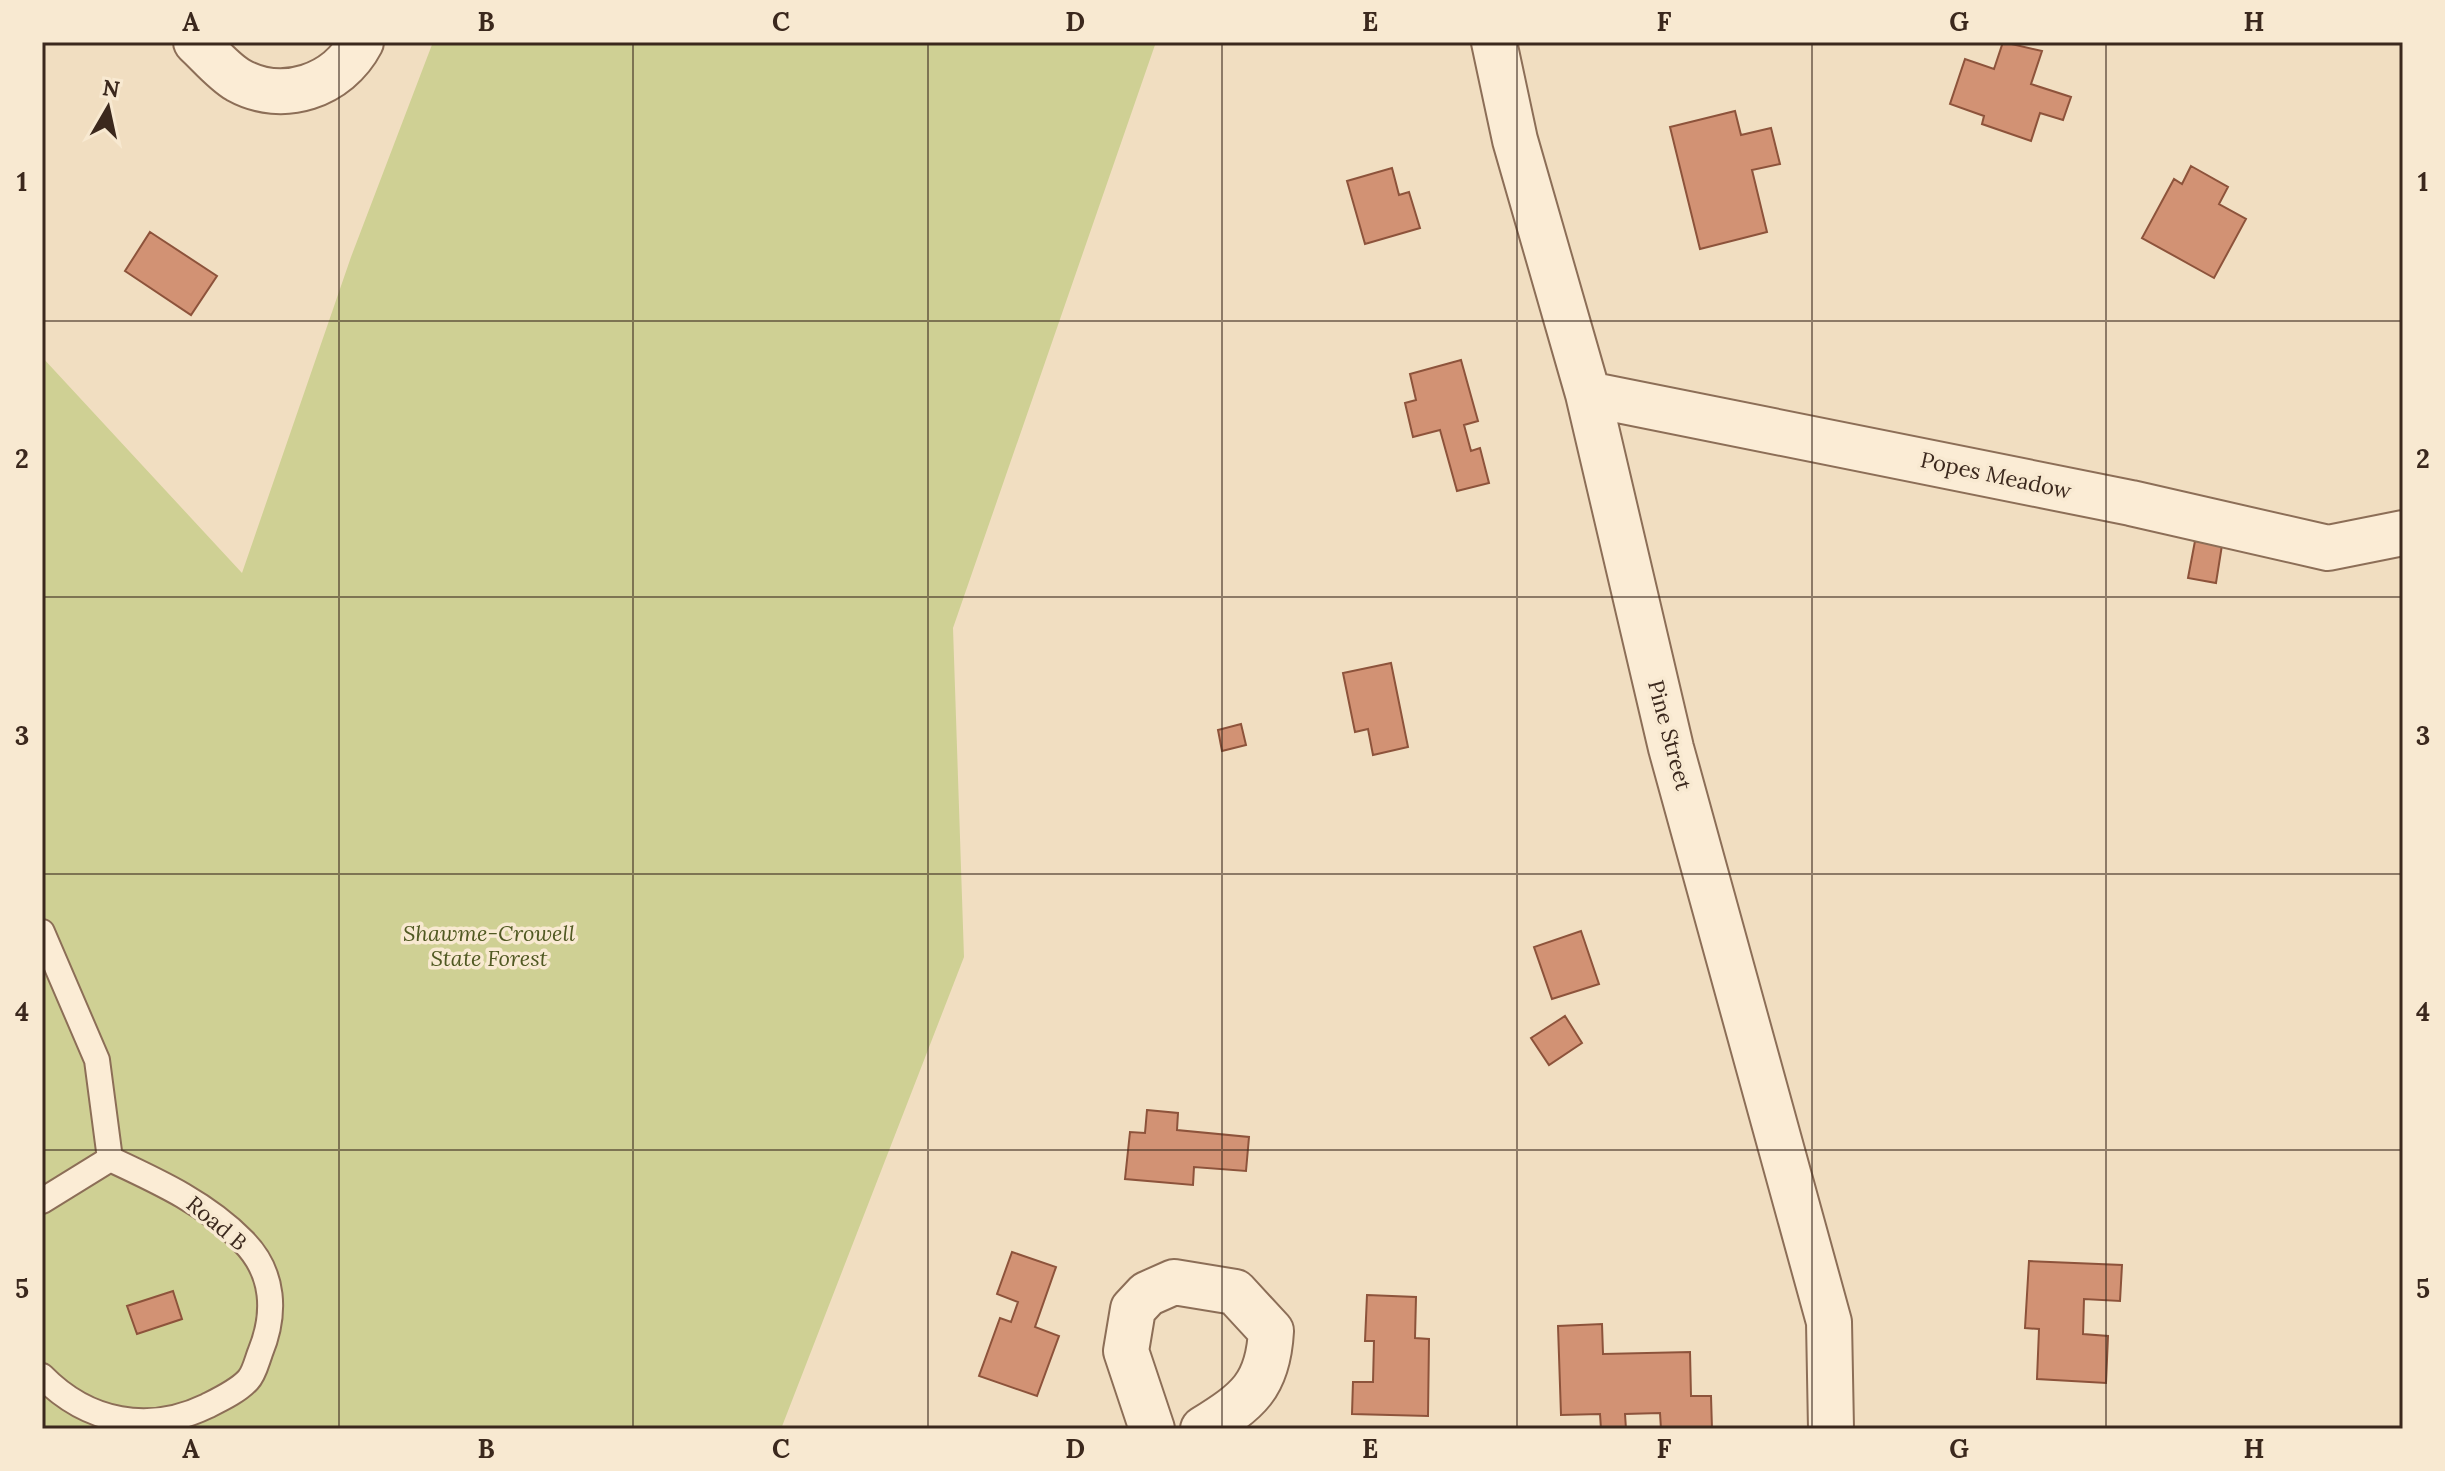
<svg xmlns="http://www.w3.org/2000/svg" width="2445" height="1471" font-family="Lora,serif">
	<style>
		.green { fill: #cfd094 }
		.building { fill: #d29274; stroke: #8d533b; stroke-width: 2 }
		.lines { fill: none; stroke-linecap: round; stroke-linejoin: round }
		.service-casing { stroke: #8c6e57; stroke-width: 28 }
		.minor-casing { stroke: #8c6e57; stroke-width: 48 }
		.service { stroke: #fbecd5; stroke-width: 24 }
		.minor { stroke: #fbecd5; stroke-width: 44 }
		.grid { fill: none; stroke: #3b281d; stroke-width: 2; stroke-opacity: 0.55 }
		.labels { text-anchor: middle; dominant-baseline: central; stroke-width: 7; stroke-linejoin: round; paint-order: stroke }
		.street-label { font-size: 22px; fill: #3b281d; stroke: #f8e9d1 }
		.park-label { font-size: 22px; font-style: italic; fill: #505922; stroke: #f8e9d1 }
		.neatline { fill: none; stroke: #3b281d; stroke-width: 3 }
		.grid-label { font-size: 26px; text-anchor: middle; font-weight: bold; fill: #3b281d }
	</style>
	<rect width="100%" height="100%" fill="#f1dec1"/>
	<path class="green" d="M433 42H1156L953 628 964 957 781 1429H42V357L242 573 351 257Z"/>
	<path class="building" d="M2003 42 2042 51 2031 84 2071 97 2063 120 2040 113 2031 141 1982 124 1984 116 1950 104 1965 59 1994 69Z
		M1735 111 1741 135 1771 128 1780 164 1752 170 1767 232 1700 249 1670 127Z
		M2191 166 2228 187 2219 204 2246 219 2214 278 2142 238 2174 179 2182 184Z
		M1392 168 1399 195 1409 192 1420 228 1365 244 1347 181Z
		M150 232 217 276 191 315 125 271Z
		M1461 360 1478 421 1464 425 1471 451 1480 448 1489 483 1457 491 1440 430 1413 437 1405 403 1416 400 1410 374Z
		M2195 541 2222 545 2216 583 2188 578Z
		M1391 663 1408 747 1373 755 1368 729 1355 732 1343 673Z
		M1241 724 1246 745 1222 751 1218 730Z
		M1581 931 1599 984 1552 999 1534 947Z
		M1565 1016 1582 1043 1549 1065 1531 1038Z
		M1147 1110 1178 1113 1177 1130 1249 1137 1246 1171 1194 1167 1193 1185 1125 1179 1130 1132 1145 1133Z
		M1012 1252 1056 1267 1035 1327 1059 1336 1037 1396 979 1376 1000 1318 1011 1322 1018 1302 997 1294Z
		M2029 1261 2122 1265 2120 1301 2084 1299 2083 1334 2108 1336 2106 1383 2037 1379 2039 1329 2025 1328Z
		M173 1291 182 1319 137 1334 127 1306Z
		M1367 1295 1416 1297 1415 1338 1429 1339 1428 1416 1352 1414 1353 1382H1373L1374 1341H1365Z
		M1602 1324 1603 1354 1690 1352 1691 1396H1711L1712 1429H1661L1660 1413 1625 1414 1626 1429H1601L1600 1414 1561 1415 1558 1326Z"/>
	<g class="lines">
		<defs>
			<path id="service" d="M42 932 97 1060 110 1159
				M42 1201 110 1159
				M42 1376C88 1423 149 1434 207 1406 221 1399 238 1391 248 1380 254 1374 257 1361 260 1353 276 1314 275 1273 243 1241 206 1203 157 1181 110 1159"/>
			<path id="minor" d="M196 42C209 54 223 71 238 80 283 105 338 86 361 42
				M1494 42 1515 140 1588 394 1671 748 1829 1322 1831 1429
				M1588 394 2131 503 2328 548 2403 533
				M1152 1429 1126 1351 1133 1309 1147 1294 1174 1282 1235 1292 1271 1331C1268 1386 1248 1401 1203 1429"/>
		</defs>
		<use href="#service" class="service-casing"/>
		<use href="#minor" class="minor-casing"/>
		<use href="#service" class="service"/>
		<use href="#minor" class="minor"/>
	</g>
	<path class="grid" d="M339 42V1429M633 42V1429M928 42V1429M1222 42V1429M1517 42V1429M1812 42V1429M2106 42V1429M42 321H2403M42 597H2403M42 874H2403M42 1150H2403"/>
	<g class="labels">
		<g class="street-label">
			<text transform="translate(1996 475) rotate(12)">Popes Meadow</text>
			<text transform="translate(1670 735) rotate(75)">Pine Street</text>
			<text transform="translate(217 1223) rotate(40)">Road B</text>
		</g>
		<g class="park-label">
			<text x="489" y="933">Shawme-Crowell<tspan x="489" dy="25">State Forest</tspan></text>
		</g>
	</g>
	<rect width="2445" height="1471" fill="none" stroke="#f8e9d1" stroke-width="88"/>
	<g transform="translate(108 108) rotate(9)" stroke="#f8e9d1" stroke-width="6" paint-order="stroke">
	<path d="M0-6L14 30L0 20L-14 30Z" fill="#3b281d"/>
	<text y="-12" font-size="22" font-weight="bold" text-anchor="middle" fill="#3b281d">N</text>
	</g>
	<rect x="44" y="44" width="2357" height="1383" class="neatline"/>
	<g class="grid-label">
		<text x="191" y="31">A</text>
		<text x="486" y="31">B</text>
		<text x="781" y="31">C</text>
		<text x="1075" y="31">D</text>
		<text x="1370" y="31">E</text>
		<text x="1664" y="31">F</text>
		<text x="1959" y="31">G</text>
		<text x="2254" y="31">H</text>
		<text x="22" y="191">1</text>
		<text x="2423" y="191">1</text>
		<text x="22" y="468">2</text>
		<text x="2423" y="468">2</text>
		<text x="22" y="745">3</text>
		<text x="2423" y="745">3</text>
		<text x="22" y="1021">4</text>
		<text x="2423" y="1021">4</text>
		<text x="22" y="1298">5</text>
		<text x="2423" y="1298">5</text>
		<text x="191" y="1458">A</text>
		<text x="486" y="1458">B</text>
		<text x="781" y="1458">C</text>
		<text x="1075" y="1458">D</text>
		<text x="1370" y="1458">E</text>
		<text x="1664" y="1458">F</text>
		<text x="1959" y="1458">G</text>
		<text x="2254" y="1458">H</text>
	</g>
</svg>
